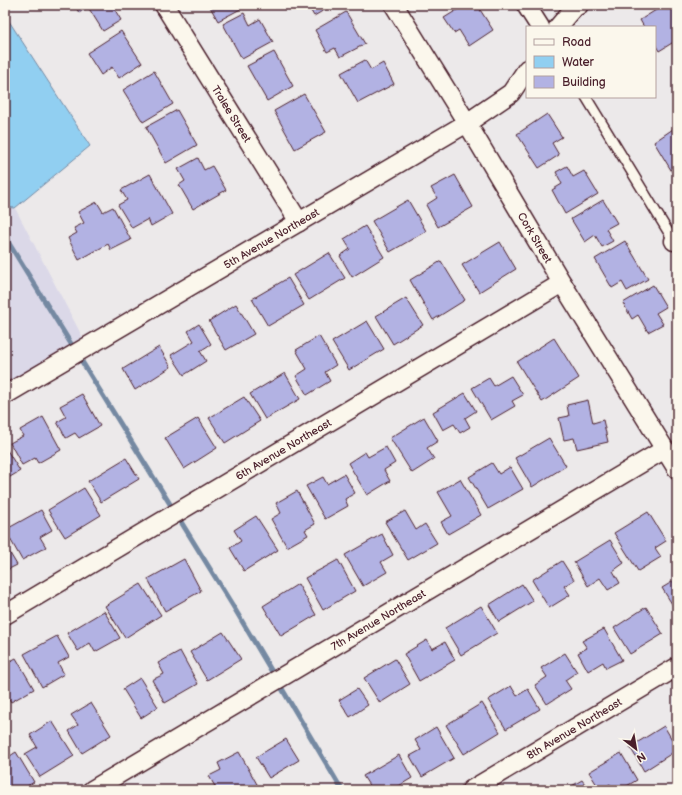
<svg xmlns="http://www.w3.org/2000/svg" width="682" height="795" font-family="'Balsamiq Sans',sans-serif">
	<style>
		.built { fill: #dbd8e8 }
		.water { fill: #91cff1; stroke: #7589a2 }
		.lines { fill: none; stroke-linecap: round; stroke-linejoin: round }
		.stream { stroke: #7589a2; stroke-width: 5 }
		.building { fill: #b2b2e3; stroke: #4a1f2b }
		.service-casing { stroke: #4a1f2b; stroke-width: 12 }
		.minor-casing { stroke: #4a1f2b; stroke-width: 21 }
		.service { stroke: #fbf7ec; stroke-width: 9 }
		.minor { stroke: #fbf7ec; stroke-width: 18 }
		.labels { text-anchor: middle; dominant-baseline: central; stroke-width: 3; stroke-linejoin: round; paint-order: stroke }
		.street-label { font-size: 11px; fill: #4a1f2b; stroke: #fbf7ec }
	</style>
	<rect width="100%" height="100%" fill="#ece9ea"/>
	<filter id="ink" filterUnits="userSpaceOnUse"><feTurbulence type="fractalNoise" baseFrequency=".025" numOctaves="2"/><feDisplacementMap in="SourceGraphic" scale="8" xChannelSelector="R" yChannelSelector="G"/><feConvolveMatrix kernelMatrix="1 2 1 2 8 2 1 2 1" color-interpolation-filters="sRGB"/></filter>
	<g filter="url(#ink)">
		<path class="built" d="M5 207 15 208 83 338 5 384Z"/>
		<path class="water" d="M5 15 90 146 15 208 5 207Z"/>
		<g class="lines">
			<path class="stream" d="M5 237 233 606 342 790"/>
		</g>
		<path class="building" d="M75 5H112L121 20 103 31 88 7 79 13Z
			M209 5H248L218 21Z
			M300 5H333L314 16 308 6 303 10Z
			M465 5H477L493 30 469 46 459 30 454 33 444 18Z
			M664 5H676L677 7V26L675 27 677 31V40L659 51 655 44V27H644L640 20Z
			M346 12 365 44 340 57 335 48 327 52 315 30Z
			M244 13 250 25 260 19 273 42 242 59 223 24Z
			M121 31 142 63 119 78 112 67 101 75 87 53Z
			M274 52 293 86 267 101 247 66Z
			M365 60 371 70 383 63 394 84 358 103 341 73Z
			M154 71 173 104 143 122 123 90Z
			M304 94 326 132 295 149 274 111Z
			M177 110 197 145 166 163 146 127Z
			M547 114 562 137 552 143 559 155 539 168 517 134Z
			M673 129 677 136V180L654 142Z
			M198 158 204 170 212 166 226 190 193 209 179 185 185 181 178 169Z
			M567 166 573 177 584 171 598 194 565 214 552 190 562 184 556 172Z
			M150 174 172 214 151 226 148 219 132 228 118 205 127 200 121 190Z
			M455 175 473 207 438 227 426 205 437 198 431 188Z
			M408 200 426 231 390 252 372 221Z
			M603 200 617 223 606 229 613 241 602 247 595 235 585 242 571 219Z
			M97 202 103 212 113 207 131 240 111 250 108 244 79 260 68 238 77 233 74 228 84 223 78 212Z
			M365 226 384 257 352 277 340 256 350 249 344 239Z
			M625 241 648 279 627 291 622 282 612 288 595 259Z
			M500 242 516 269 479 292 462 265Z
			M329 253 345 278 309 300 293 275Z
			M441 261 465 300 433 320 410 280Z
			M288 278 304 305 268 326 252 299Z
			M653 285 666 307 656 313 663 324 648 332 638 315 632 319 623 303Z
			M406 298 423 325 393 344 376 316Z
			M236 304 254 334 226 350 209 321Z
			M367 321 384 349 349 370 332 342Z
			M199 324 211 344 200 351 206 361 184 375 171 355 194 341 188 331Z
			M319 336 336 365 325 372 330 381 307 395 296 376 307 369 296 350Z
			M554 338 579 378 542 402 517 362Z
			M159 347 171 367 135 390 123 369Z
			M285 373 300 399 265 419 250 394Z
			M511 376 523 395 512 401 515 406 491 420 472 388 489 378 494 386Z
			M465 393 476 411 465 418 470 427 460 433 454 424 443 430 433 412Z
			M82 394 100 426 79 438 75 433 66 438 57 422 66 417 60 406Z
			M244 397 260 421 225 443 209 418Z
			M588 400 593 423 603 420 608 442 577 449 574 438 564 440 559 418 569 416 567 405Z
			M43 417 61 450 38 463 35 458 22 465 10 443 23 436 20 430Z
			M424 417 438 441 427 448 434 459 412 473 390 438Z
			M198 418 217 448 184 469 165 438Z
			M549 438 566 466 532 487 515 458Z
			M5 447 20 471 5 480Z
			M386 447 395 463 384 470 390 481 367 495 348 463 365 452 368 457Z
			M126 458 139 479 101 502 88 481Z
			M492 463 499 474 510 467 523 489 488 509 469 477Z
			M344 474 355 493 345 499 348 506 325 519 306 486 323 477 327 484Z
			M460 479 481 515 448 534 441 522 452 516 438 492Z
			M84 488 101 515 65 537 48 510Z
			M297 491 315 524 305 530 308 535 287 547 271 519 281 513 276 503Z
			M41 510 52 530 40 537 46 547 22 560 5 530Z
			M405 511 416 530 425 524 437 543 408 560 385 522Z
			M648 512 666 541 655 548 661 557 638 571 614 533Z
			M256 516 278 550 244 571 230 548 241 541 234 530Z
			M382 534 393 555 381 562 387 572 363 586 345 555Z
			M610 540 624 563 613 571 620 583 608 590 600 578 588 586 574 562Z
			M5 545 17 565 5 571Z
			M184 559 201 591 165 611 148 579Z
			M338 560 355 591 323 610 305 578Z
			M562 561 574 580 564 586 570 595 549 608 532 580Z
			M677 579V612L662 588Z
			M141 584 161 615 125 638 105 606Z
			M298 584 316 615 281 636 263 606Z
			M522 584 533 601 499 622 489 605Z
			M481 606 497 633 461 655 445 628Z
			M646 607 663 634 630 654 614 628Z
			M104 611 120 638 95 652 90 643 78 651 67 633Z
			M604 629 622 660 606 668 603 662 588 671 578 653 587 648 582 641Z
			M223 632 241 659 207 680 190 652Z
			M57 636 69 657 58 663 64 674 42 687 24 654Z
			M427 640 432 649 445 642 455 660 419 681 404 654Z
			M180 651 198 684 165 703 152 680 164 674 158 663Z
			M565 653 577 672 565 680 571 689 547 704 535 685 547 677 541 668Z
			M16 658 34 689 11 702 5 692V664Z
			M395 659 410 684 380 703 364 678Z
			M140 678 158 707 141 718 123 689Z
			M511 686 517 696 528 689 540 709 506 729 488 700Z
			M357 689 368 705 350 717 339 700Z
			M91 703 111 735 82 753 69 731 78 725 71 715Z
			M482 703 500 732 464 754 446 725Z
			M52 721 74 756 40 777 25 754 37 747 30 735Z
			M664 726 677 748V750L644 771 630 747Z
			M436 727 454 758 422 777 410 756 421 750 415 740Z
			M286 739 299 760 269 778 256 757Z
			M16 752 34 782 21 790H5V755L7 758Z
			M239 752 258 786 250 790H217L209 776 221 770 218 763Z
			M621 753 637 780 620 790H614L610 784 600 790 589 772Z
			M399 755 412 778 392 790H372L363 776Z
			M582 780 589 790H565Z"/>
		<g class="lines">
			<defs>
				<path id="service" d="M586 97 675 243"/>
				<g id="minor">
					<path id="s1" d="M164 5 299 222"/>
					<path id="s2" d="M394 5 467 123 562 283 677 469"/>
					<path d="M526 5 540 27"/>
					<path d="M558 27 575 7 579 5"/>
					<path d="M674 241 677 240"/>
					<path id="s3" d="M5 395 467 123 511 93 527 69"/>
					<path id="s4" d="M5 615 562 283"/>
					<path id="s5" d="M92 790 665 449"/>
					<path id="s6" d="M471 790 677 667"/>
				</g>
			</defs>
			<use href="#service" class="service-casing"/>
			<use href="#minor" class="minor-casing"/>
			<use href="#service" class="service"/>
			<use href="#minor" class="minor"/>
		</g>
	</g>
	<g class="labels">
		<g class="street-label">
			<text stroke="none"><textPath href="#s1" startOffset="128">Tralee Street</textPath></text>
			<text stroke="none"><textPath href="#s2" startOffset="272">Cork Street</textPath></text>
			<text stroke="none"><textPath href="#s3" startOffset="309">5th Avenue Northeast</textPath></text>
			<text stroke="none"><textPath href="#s4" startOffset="324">6th Avenue Northeast</textPath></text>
			<text stroke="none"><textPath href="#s5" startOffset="333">7th Avenue Northeast</textPath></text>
			<text stroke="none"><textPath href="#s6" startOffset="120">8th Avenue Northeast</textPath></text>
		</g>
	</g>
	<rect width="682" height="795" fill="none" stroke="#fbf7ec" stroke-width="20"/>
	<rect x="10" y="10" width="662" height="775" fill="none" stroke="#4a1f2b" stroke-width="1.5" filter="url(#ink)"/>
	<rect x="526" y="26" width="130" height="72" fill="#fbf7ec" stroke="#b4a19f"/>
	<rect x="534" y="39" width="20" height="6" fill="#fbf7ec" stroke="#b4a19f"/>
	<text x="562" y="46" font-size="12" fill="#4a1f2b">Road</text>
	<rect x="534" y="56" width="20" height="12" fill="#91cff1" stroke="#b4a19f"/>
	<text x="562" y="66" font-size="12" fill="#4a1f2b">Water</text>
	<rect x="534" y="76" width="20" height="12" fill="#b2b2e3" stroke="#b4a19f"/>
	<text x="562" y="86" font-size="12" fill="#4a1f2b">Building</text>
	<g transform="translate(636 749) rotate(149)" stroke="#fbf7ec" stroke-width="3" paint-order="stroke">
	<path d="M0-3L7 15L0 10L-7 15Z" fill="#4a1f2b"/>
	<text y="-6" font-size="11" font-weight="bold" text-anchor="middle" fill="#4a1f2b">N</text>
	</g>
</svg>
